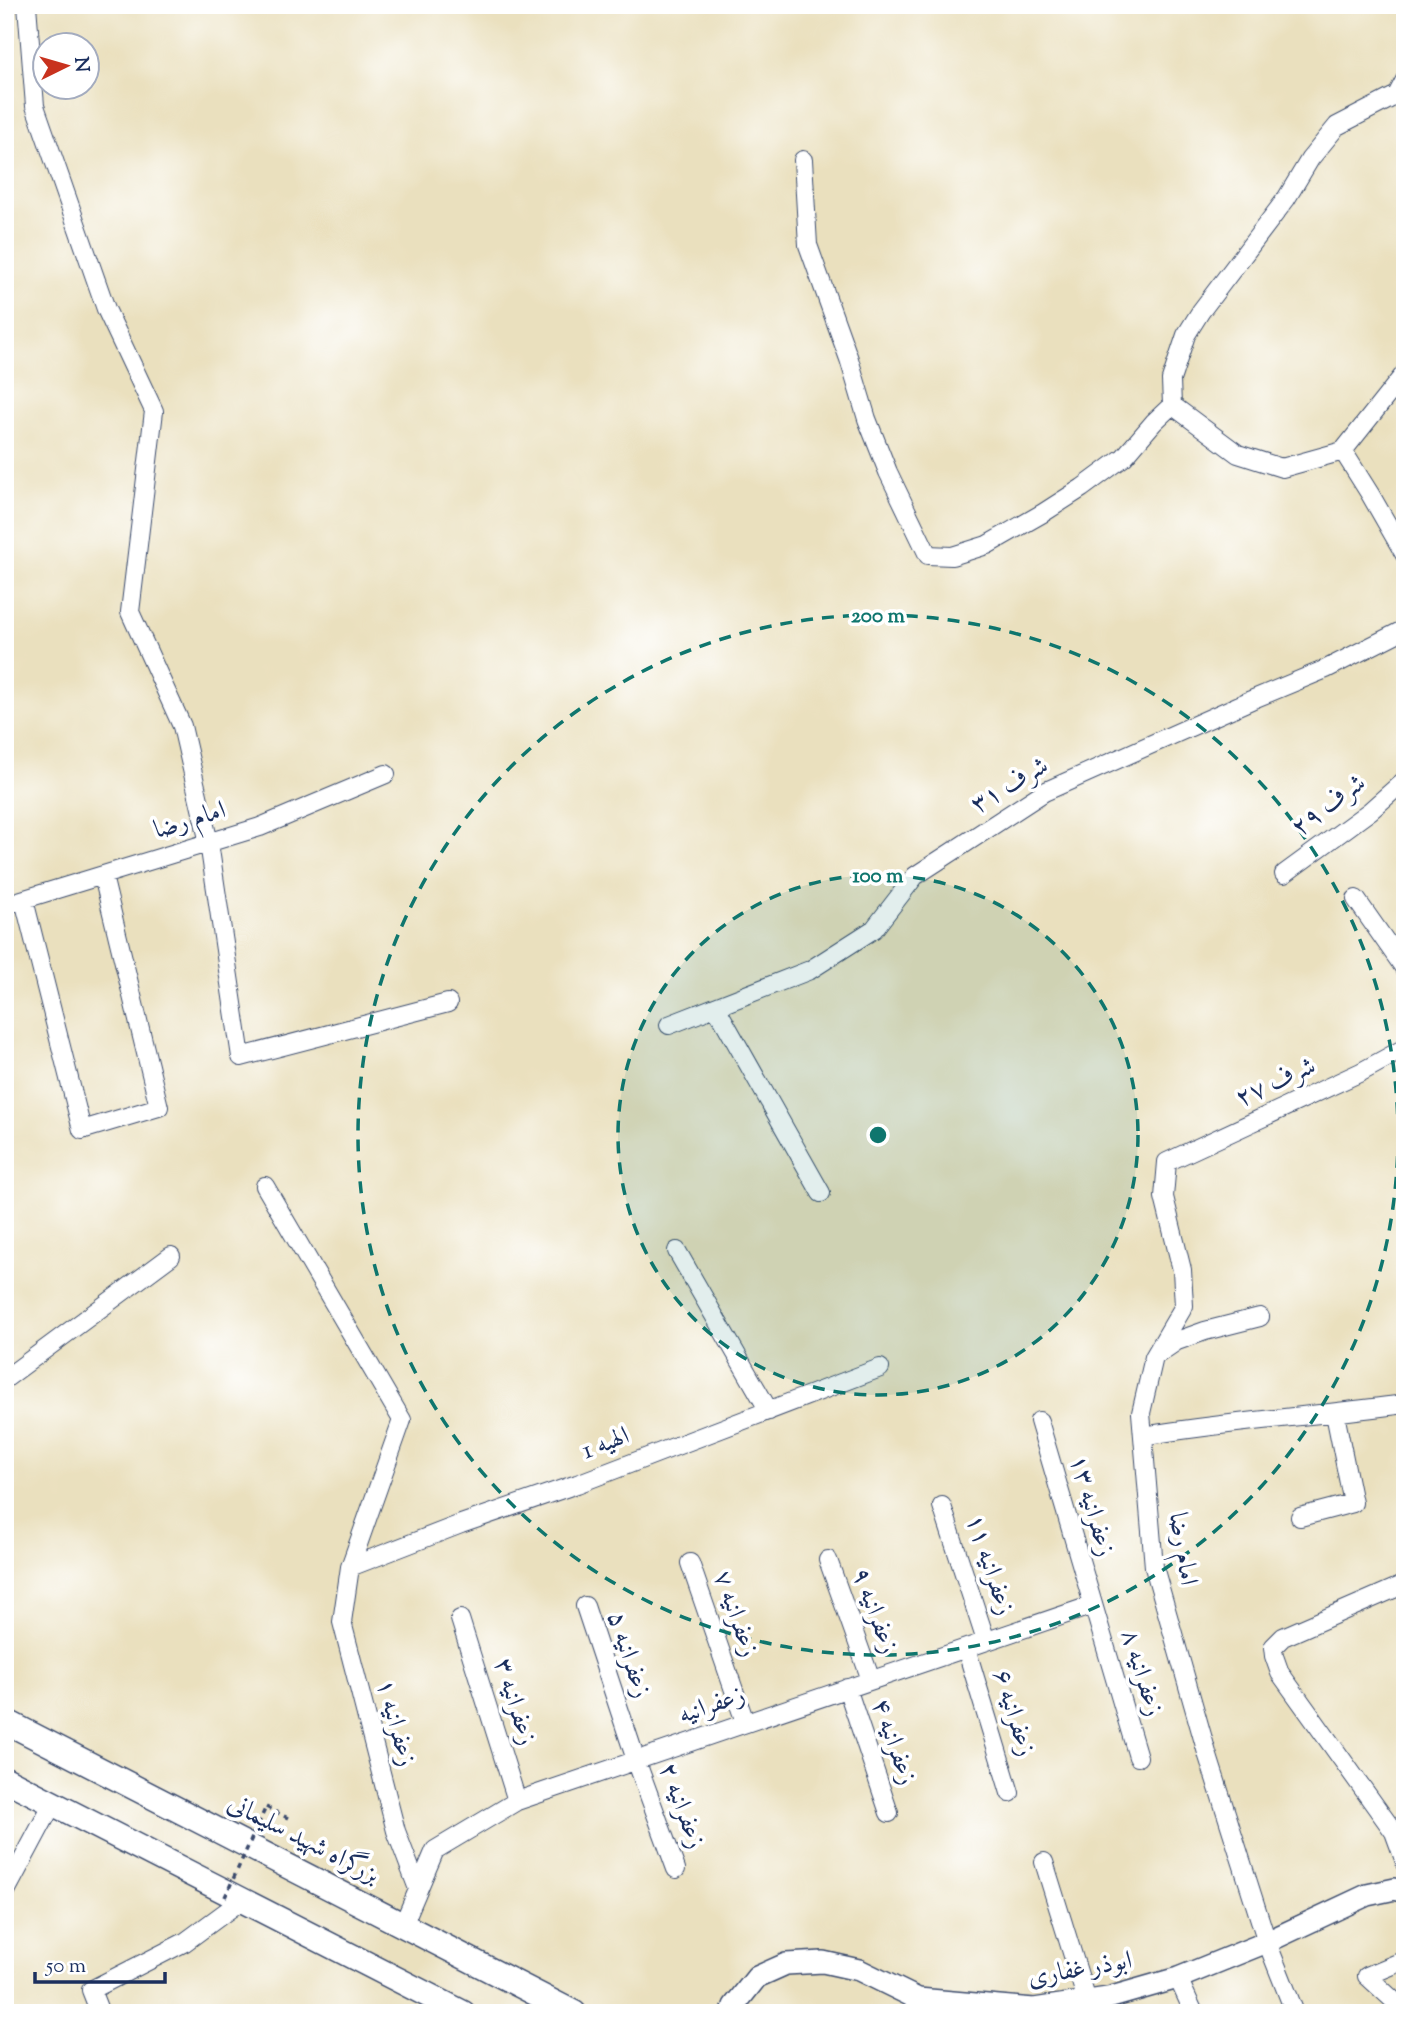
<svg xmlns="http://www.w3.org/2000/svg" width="1410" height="2018" font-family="'Sorts Mill Goudy',Amiri,serif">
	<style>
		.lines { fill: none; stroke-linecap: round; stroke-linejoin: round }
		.minor-casing { stroke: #3a4a6c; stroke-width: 20 }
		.major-casing { stroke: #3a4a6c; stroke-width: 24 }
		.highway-casing { stroke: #3a4a6c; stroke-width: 27 }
		.path { stroke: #3a4a6c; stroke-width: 3.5; stroke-dasharray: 5 5; stroke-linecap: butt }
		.minor { stroke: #fff; stroke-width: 18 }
		.major { stroke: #fff; stroke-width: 21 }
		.highway { stroke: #fff; stroke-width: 24 }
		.path-bridge { stroke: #3a4a6c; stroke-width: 3.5; stroke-dasharray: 5 5; stroke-linecap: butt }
		.ring { fill: none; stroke: #0f766e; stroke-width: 3.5; stroke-dasharray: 12 9 }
		.labels { text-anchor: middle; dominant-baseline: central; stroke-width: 7; stroke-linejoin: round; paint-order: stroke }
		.street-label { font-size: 26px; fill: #1b2f5e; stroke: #fff }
		.centre { fill: #0f766e; stroke: #fff; stroke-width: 3.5 }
		.ring-label { font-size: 21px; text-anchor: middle; font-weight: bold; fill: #0f766e; stroke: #fff; stroke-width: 7; stroke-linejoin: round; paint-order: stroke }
	</style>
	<rect width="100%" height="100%" fill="#fff"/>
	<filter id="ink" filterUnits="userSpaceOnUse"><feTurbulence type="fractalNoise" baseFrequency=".0143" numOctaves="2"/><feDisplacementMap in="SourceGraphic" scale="14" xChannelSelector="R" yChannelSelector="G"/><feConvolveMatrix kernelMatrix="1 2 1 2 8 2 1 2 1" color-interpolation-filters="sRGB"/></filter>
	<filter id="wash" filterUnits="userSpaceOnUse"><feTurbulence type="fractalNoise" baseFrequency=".00686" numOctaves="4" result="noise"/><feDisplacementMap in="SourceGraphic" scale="28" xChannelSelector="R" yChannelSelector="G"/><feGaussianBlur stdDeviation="1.57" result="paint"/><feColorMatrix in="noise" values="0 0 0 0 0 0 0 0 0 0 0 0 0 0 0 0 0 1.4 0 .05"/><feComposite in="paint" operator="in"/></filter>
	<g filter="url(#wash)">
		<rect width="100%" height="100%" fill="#eae0be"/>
	</g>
	<g filter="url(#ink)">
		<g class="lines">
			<defs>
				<path id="minor" d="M27 5 35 106 106 309 154 411 130 612 182 726 209 843 241 1057 448 1003
					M803 160 808 245 849 359 867 419 888 472 928 555 952 556 987 545 1043 513 1082 488 1124 457 1154 422 1172 405 1171 380 1186 335 1201 311 1286 199 1310 159 1337 126 1397 95 1405 80
					M1172 405 1238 454 1282 468 1343 451 1405 373
					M1343 451 1370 494 1405 555
					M1284 874 1370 811 1405 780
					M1356 899 1405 969
					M24 900 82 1130 159 1107 103 876
					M5 905 260 827 386 774
					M716 1007 821 1193
					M669 1025 810 970 874 929 915 876 1044 792 1251 700 1326 669 1405 629
					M265 1186 402 1420 350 1567 342 1622 396 1831 418 1889
					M677 1251 769 1411
					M1158 1354 1177 1341 1205 1331 1260 1317
					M5 1379 171 1256
					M1039 1421 1138 1757
					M1143 1436C1230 1421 1317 1416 1405 1404
					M942 1506 986 1641
					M1300 1517 1353 1503 1335 1414
					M828 1560 871 1680
					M690 1563 745 1722
					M350 1567 461 1524 577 1484 880 1368
					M1405 1584 1283 1637 1273 1647 1274 1656 1280 1673 1394 1832 1405 1862
					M585 1606 636 1760 676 1869
					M460 1619 517 1801
					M966 1648 1010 1793
					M847 1688 889 1813
					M1044 1862 1087 2001
					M5 1893 53 1803
					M403 1925 435 1850 517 1801 1093 1605
					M1405 1960 1367 1976 1405 2011
					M1178 1978 1194 2013
					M100 2013 91 1990 185 1942 242 1900
					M1295 2013 1267 1942 1207 1753 1154 1567 1141 1413 1154 1357 1184 1306 1182 1270 1164 1197 1167 1162 1361 1072 1405 1048"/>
				<path id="major" d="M732 2013 734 2006 757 1977 786 1964 823 1962 859 1970 918 1999 1034 2009 1108 1998 1178 1978 1267 1942 1367 1895 1395 1889 1405 1892"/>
				<path id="highway" d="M5 1721 574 2013
					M5 1779 463 2013"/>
			</defs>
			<use href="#minor" class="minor-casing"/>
			<use href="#major" class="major-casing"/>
			<use href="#highway" class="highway-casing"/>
			<path class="path" d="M266 1807 288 1818"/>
			<use href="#minor" class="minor"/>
			<use href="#major" class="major"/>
			<use href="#highway" class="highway"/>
			<path class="path-bridge" d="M225 1897 266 1807"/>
		</g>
	</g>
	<circle cx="878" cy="1135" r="260" fill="#0f766e" fill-opacity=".12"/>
	<g class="ring">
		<circle cx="878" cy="1135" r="260"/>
		<circle cx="878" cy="1135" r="520"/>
	</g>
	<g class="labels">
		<g class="street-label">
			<text transform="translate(1010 786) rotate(-31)">شرف ۳۱</text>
			<text transform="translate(1329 806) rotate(-37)">شرف ۲۹</text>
			<text transform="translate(190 821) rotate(-17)">امام رضا</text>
			<text transform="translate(1276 1083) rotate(-25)">شرف ۲۷</text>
			<text transform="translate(606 1444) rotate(-21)">الهیه 1</text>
			<text transform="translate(1091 1506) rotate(74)">زعفرانیه ۱۳</text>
			<text transform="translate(1182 1549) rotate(81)">امام رضا</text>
			<text transform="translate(989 1565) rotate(72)">زعفرانیه ۱۱</text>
			<text transform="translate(874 1611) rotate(70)">زعفرانیه ۹</text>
			<text transform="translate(735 1614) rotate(71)">زعفرانیه ۷</text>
			<text transform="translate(628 1655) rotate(72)">زعفرانیه ۵</text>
			<text transform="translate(1141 1673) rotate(73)">زعفرانیه ۸</text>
			<text transform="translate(514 1702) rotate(73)">زعفرانیه ۳</text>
			<text transform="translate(712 1706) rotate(-19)">زعفرانیه</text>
			<text transform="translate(1013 1713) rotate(73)">زعفرانیه ۶</text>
			<text transform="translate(395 1723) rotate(75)">زعفرانیه ۱</text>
			<text transform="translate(893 1742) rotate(71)">زعفرانیه ۴</text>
			<text transform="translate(681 1806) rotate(70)">زعفرانیه ۲</text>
			<text transform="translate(303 1840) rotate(27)">بزرگراه شهید سلیمانی</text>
			<text transform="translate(1080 1970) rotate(-10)">ابوذر غفاری</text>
		</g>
	</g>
	<circle cx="878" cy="1135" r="10" class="centre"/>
	<g class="ring-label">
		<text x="878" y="622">200 m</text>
		<text x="878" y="882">100 m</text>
	</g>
	<rect width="1410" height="2018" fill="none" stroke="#fff" stroke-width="28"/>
	<g transform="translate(66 66) rotate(85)"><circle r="33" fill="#ffffff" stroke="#a4acbf" stroke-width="2"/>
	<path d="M0-5L12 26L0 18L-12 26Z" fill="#c8321e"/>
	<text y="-10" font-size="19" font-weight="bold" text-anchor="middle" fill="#1b2f5e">N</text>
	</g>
	<path d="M35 1972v10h130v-10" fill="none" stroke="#1b2f5e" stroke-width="3.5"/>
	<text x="46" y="1972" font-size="21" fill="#1b2f5e" stroke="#ffffff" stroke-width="5" paint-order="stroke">50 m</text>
</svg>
